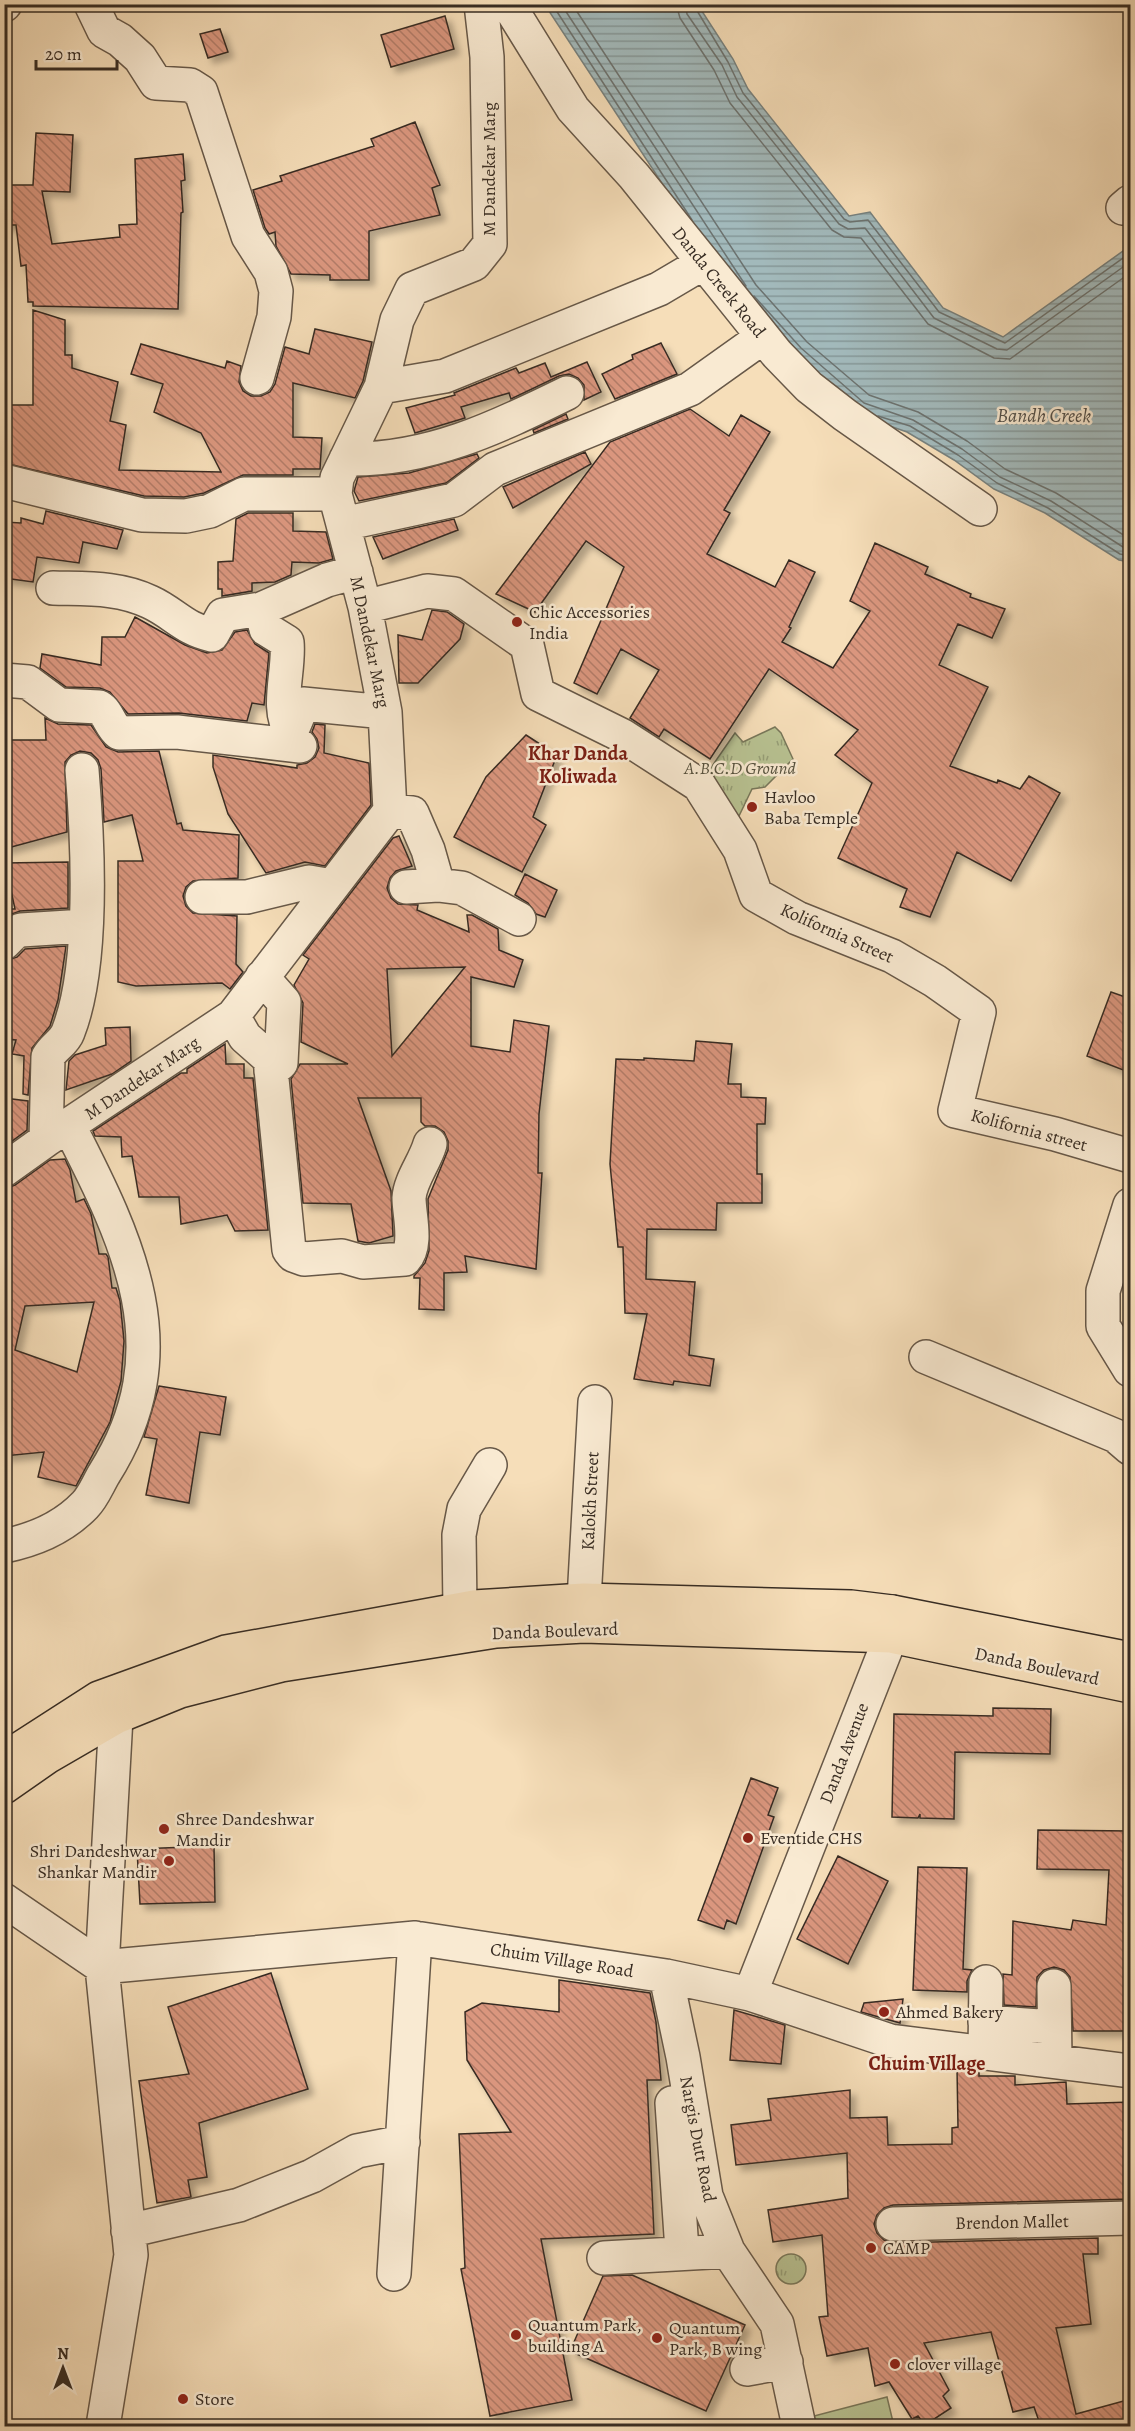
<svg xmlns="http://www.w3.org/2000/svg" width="1135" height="2431" font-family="Alegreya,serif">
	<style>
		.grass { fill: url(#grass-tufts); stroke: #78775a; stroke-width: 1.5 }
		.pitch { fill: #b8c292; stroke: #78775a; stroke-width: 1.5 }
		.water { fill: url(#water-rules); stroke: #77817e; stroke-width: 1.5 }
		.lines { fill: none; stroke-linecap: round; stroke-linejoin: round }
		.shore { stroke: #6c726f; stroke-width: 1.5 }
		.building { fill: url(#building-back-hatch); stroke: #372c23; stroke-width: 1.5; fill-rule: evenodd; filter: url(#shadow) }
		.minor-casing { stroke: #675848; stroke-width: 36 }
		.major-casing { stroke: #372c23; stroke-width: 36 }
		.minor { stroke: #f9ead2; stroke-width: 33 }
		.major { stroke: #f6deb9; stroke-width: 33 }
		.poi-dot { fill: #8f2418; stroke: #f9ead2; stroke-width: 2 }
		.labels { text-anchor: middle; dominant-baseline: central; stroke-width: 5; stroke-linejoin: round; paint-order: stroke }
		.street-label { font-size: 18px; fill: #372c23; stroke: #f9ead2 }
		.poi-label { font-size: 18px; fill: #372c23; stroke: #f9ead2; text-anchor: start }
		.park-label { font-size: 18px; font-style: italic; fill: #57523f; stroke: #f9ead2 }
		.water-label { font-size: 20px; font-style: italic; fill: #524f49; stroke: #f9ead2 }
		.neighbourhood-label { font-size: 20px; font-weight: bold; fill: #7a1f14; stroke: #f9ead2 }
	</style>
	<defs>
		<pattern id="grass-tufts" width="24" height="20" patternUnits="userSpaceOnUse" patternTransform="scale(1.5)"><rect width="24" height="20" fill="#b8c292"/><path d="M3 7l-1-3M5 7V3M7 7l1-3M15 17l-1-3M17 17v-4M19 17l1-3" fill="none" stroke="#969e77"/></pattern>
		<pattern id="water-rules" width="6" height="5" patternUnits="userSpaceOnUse" patternTransform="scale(1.5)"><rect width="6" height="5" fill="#a2b9bb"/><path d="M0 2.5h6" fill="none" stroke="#859798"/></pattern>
		<pattern id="building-back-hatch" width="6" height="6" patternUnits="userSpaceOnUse" patternTransform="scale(1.5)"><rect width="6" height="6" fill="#da967e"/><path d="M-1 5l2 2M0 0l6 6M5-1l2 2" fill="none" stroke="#b27b67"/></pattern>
		<filter id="shadow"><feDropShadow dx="5.5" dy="5.5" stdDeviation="3" flood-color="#0004"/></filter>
	</defs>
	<rect width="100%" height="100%" fill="#f6deb9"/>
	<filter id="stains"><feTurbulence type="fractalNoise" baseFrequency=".00333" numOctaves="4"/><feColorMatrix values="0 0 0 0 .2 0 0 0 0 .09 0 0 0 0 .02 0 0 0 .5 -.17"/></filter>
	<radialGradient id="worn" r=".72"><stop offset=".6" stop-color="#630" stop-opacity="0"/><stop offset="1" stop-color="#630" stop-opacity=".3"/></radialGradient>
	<path class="grass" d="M775 727 781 733 793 759 765 787 752 789 738 818 699 785 735 733 743 742Z
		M776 2269a15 15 0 1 1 30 0a15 15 0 1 1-30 0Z"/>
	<path class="pitch" d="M887 2397 894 2426H817L814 2416Z"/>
	<path class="water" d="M545 5H698L733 59 748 89 849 216 870 212 943 308 1003 337 1130 246V562L1119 560 1045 513 994 489 954 460 907 432 858 415 738 299Z"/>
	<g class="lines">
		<path class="shore" d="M552 4 692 220
			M561 4 746 286
			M572 4 756 285 807 342 869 395 918 412 967 441 1005 469 1056 493 1130 539
			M676 4 680 18 714 70 730 103 832 230 844 237 861 238 928 324 994 358 1010 359 1130 273
			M685 4 687 14 722 65 737 97 839 224 848 229 865 228 934 318 997 349 1007 350 1130 262
			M693 4 728 62 743 93 844 219 850 222 868 220 939 312 1005 343 1130 253
			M754 296 801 348 864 403 913 420 962 449 1000 477 1051 501 1123 547 1130 549
			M878 416 910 426 958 455 997 483 1048 508 1120 554 1130 556"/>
	</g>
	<path class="building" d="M445 16 454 49 391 67 381 35Z
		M220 29 228 52 208 58 200 34Z
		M415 122 440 185 432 188 440 215 369 231V280H330V275L291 274 276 246 275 232 269 234 265 228 253 190 282 181 280 176 374 146 371 139Z
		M36 133 73 135 70 192 42 191 52 244 120 237 119 225 137 224 135 159 183 154 185 180 181 181 183 212 181 213 178 309 33 306V302H28L26 265 21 266 16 225H4V185H33Z
		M33 310 65 320V355H72V368L118 382 110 421 126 425 119 470 221 472 201 433 154 412 163 384 131 374 141 344 225 368 227 361 241 366 239 382 243 391 251 396H261L270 392 275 384 285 347 309 354 315 329 372 342 363 381 355 398 293 383V437L322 438 320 469H293V475H243L204 493 184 497 144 496 4 463 5 405H33Z
		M661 343 677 374 615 399 602 374 633 359 632 355Z
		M587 362 601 392 584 400V385L578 378 569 374 559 376 511 399 509 393 461 407 465 418 415 433 406 408 455 395 454 393 516 368 519 373 545 363 551 377Z
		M690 409 729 436 741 415 770 432 724 510 730 513 707 554 775 587 789 560 815 572 789 627 791 628 782 642 833 668 870 611 850 601 875 543 928 567 925 574 971 594 970 597 1005 609 992 638 958 624 939 665 988 687 950 766 997 783 998 780 1020 789 1029 776 1060 793 1011 881 957 852 930 917 900 907 907 889 838 858 872 783 835 755 858 730 769 669 710 759 664 729 659 737 630 718 659 670 621 649 597 694 574 683 624 567 586 541 535 612 496 594 610 442Z
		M566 414 568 419 534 433 533 430Z
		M585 452 591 464 513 508 503 487Z
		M477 454 479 458 446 483 359 501 354 491 358 477 409 473Z
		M46 511 123 530 117 549 83 542 79 563 37 557 33 582 4 578V522L21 523V518L43 524Z
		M248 513H293V531L326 532 333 559 319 563 292 562 291 575 275 582 252 583V591L222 596V589H218V562L233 561 236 519Z
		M454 519 458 530 383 559 373 537Z
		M432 610 447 612 464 624 460 639 418 683H399L398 635 422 640Z
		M135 617 185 645 207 653 222 650 235 632 247 630 255 644 269 653 264 705 252 703 247 721 179 713 128 714 110 692 100 688 66 687 40 668 42 654 101 665 102 637H125Z
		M45 718 58 724 91 725 106 747 118 752 159 751 177 824 181 823 183 830 239 835 238 878 193 881 186 887 183 896 186 906 193 913 237 916 236 964 243 972 230 989 222 983 136 986 118 982V861H143L132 815 104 822 101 769 98 760 91 753 80 751 71 755 65 762 67 832 4 849V740H46Z
		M315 724 325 725 324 753 369 763 371 805 325 866 305 862 266 873 228 814 213 767V755L297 768V765L307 763 315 757 319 748 317 739 312 732Z
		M526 735 557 755 533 817 546 825 522 872 454 837 486 777Z
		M399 836 412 866 396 871 390 878 387 888 391 898 398 904 418 905 417 910 469 932 467 915H472L498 929 499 950 523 960 514 987 471 977V1046L510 1052 514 1020 549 1026 539 1114 538 1173H542L536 1269 465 1256 467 1272 444 1273V1310L419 1309 420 1278H414V1276L425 1263 429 1251 428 1199 448 1150V1141L444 1132 435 1126H425L421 1122V1098H358L391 1191 393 1236 369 1243 358 1241 351 1204 303 1203 291 1079 300 1064H348L301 1042 303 1003 294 985 309 959 303 955 393 838ZM465 967 392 1056 387 969Z
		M68 862V908L20 911 4 917V909H15L5 863Z
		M525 874 557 890 545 917 536 914 528 903 515 895Z
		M66 946 58 1000 50 1026 32 1048 28 1095 23 1094 24 1056 12 1054 16 1040 4 1039V961L17 957 25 949Z
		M1111 992 1131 999V1073L1087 1056Z
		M130 1027 131 1061 112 1074 66 1090 69 1061 75 1055 106 1045 105 1028Z
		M696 1041 732 1044 728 1084H741V1097L766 1098 765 1124H757V1174H762V1203H717L716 1230 647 1229 646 1279 695 1282 689 1355 714 1359 710 1386 674 1381 673 1385 634 1379 647 1314 625 1313 623 1247H618L610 1164 616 1059 644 1060V1058L694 1061Z
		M225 1044 226 1064H244V1078H253L268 1230 235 1231 227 1215 181 1224 179 1197H139L132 1156 122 1157 121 1137 95 1136 93 1131 181 1073H187V1069Z
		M4 1098 28 1101 27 1130 4 1147Z
		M65 1159 70 1170 76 1202 84 1199 91 1214 99 1254H106L108 1257 112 1288H116L120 1301 124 1341 121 1381 110 1422 76 1486 38 1477 44 1452 4 1456V1189L15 1185 50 1160ZM94 1302 77 1372 15 1350 25 1306Z
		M159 1386 226 1397 220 1435 200 1432 189 1503 146 1495 157 1439 144 1437Z
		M993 1708 1051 1709 1050 1754 955 1752 954 1819 920 1818V1814L918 1818 892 1817 894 1714 993 1716Z
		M751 1778 778 1788 768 1815 774 1817 736 1924 727 1920 724 1929 698 1920Z
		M1038 1830 1131 1831V1949L1125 1951V2031H1073L1070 1977 1064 1970 1054 1967 1044 1970 1037 1977 1036 2007 1004 2005 1003 1974 1012 1975 1013 1921 1071 1930 1073 1920 1106 1925 1109 1870 1037 1869Z
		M214 1846 215 1902 140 1904 137 1849Z
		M838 1856 888 1881 848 1964 797 1939Z
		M918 1867 967 1868 963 1969 972 1970 967 1981V1992L913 1990Z
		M271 1973 308 2089 199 2123 207 2177 188 2180 191 2197 157 2203 139 2081 189 2074 168 2007Z
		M559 1980 650 1993 656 2022 661 2080H647L654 2234 541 2239 572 2400 490 2416 461 2269 465 2268 459 2134 511 2132 467 2060 465 2012 482 2003 559 2012Z
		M903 1999 900 2023 861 2012 864 2003Z
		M734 2010 785 2025 781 2064 730 2060Z
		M957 2068 979 2071V2076H1015V2085L1066 2082 1067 2104 1131 2102V2199L893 2205 884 2208 877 2215 874 2224 877 2233 884 2240 893 2243 1098 2238V2254H1083L1091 2324 1056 2328 1076 2414 1131 2399V2427H1041L1034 2407 1013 2412 991 2332 924 2343 949 2390 943 2396 951 2408 925 2425 918 2416 912 2419 889 2382 875 2386 868 2348 827 2356 819 2317 828 2316 822 2235 773 2242 768 2210 848 2198 847 2153 736 2165 731 2125 771 2120 768 2099 850 2090V2118L887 2117 888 2145 952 2144V2128L958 2127Z
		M632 2275 745 2325 706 2411 570 2351 603 2276Z"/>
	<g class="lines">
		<defs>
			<path id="minor" d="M91 4 104 31 120 40 140 58 156 83 190 85 201 92 248 236 271 272 276 291 274 317 257 378
				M508 4 573 109 634 176 777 354 809 387 845 415 980 509
				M4 5 5 4
				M1123 208 1130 202
				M381 387 445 376 659 289 703 263
				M346 459C427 461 496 428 567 393
				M4 481 142 515 186 516 210 511 244 494H335
				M343 524 454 500 495 469 690 389 763 337
				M53 588C87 589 119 587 150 602 174 613 184 629 212 635L223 615 261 609 327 580 356 572
				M365 607 427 591 454 594 527 645 538 694 623 736 699 785 740 850 756 895 797 918 892 956 935 981 979 1012 955 1111 1055 1134 1130 1156
				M261 609 266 629 287 642C290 669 275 710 291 731
				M4 680 28 682 59 705 99 707C108 712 110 726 119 733L177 732 300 746
				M287 742 303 704 385 712
				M390 811 412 813 428 850 438 885
				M406 887 438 885 462 888 519 919
				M202 897H247L309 882 332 886
				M4 943 14 933 21 930 85 926
				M262 977 284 1002 281 1063 271 1071
				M233 1016 245 1037 270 1059 289 1250 293 1255 304 1259 342 1256 363 1262 405 1259C418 1245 409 1215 409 1198 410 1180 425 1162 430 1144
				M46 1140 48 1057C53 1047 64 1043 68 1032 94 966 88 842 82 770
				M4 1170 46 1140 233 1016 390 811 385 712 365 607 335 494 337 478 381 387 397 320 412 289 474 264 490 244 487 57 481 4
				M1130 1205 1103 1291V1326L1130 1370
				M926 1357 1116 1436 1130 1448
				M4 1546C34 1540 64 1527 85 1505 93 1497 98 1484 104 1474 182 1351 129 1243 69 1126
				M584 1600 595 1402
				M460 1609 459 1535 464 1509 490 1465
				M4 1900 102 1967 415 1938 666 1976 750 1994 890 2041 1130 2071
				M666 1976 683 2057 706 2196 728 2251 777 2324 799 2426
				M1054 1986 1055 2060
				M750 1994 891 1636 892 1612
				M985 2022 1054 2027
				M985 2051 986 1982
				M672 2103 681 2236
				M893 2224 1130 2218
				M128 2231 239 2205 312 2176 357 2151 403 2142
				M604 2258 728 2251
				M394 2274 415 1938
				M747 2369 786 2362
				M103 2426 131 2255 102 1967 116 1717"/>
			<path id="major" d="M4 1759 99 1698 226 1652 474 1607 584 1600 851 1607 892 1612 1130 1659
				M4 1787 47 1757 116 1717 180 1691 281 1665 496 1631 584 1626 891 1636 1130 1686"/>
		</defs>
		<use href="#minor" class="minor-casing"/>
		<use href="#major" class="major-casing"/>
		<use href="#minor" class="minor"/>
		<use href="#major" class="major"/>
	</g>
	<g class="poi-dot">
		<circle cx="517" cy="622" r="6"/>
		<circle cx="752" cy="807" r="6"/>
		<circle cx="164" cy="1829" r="6"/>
		<circle cx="748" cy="1838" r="6"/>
		<circle cx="169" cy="1861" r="6"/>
		<circle cx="884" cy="2012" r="6"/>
		<circle cx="871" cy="2248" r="6"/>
		<circle cx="516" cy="2335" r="6"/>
		<circle cx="657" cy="2338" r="6"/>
		<circle cx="895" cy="2364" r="6"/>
		<circle cx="183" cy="2399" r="6"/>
	</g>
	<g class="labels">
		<g class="street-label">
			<text transform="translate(489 169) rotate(-90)">M Dandekar Marg</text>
			<text transform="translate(719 282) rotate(51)">Danda Creek Road</text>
			<text transform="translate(370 642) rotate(78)">M Dandekar Marg</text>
			<text transform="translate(837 933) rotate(24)">Kolifornia Street</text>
			<text transform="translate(142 1078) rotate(-34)">M Dandekar Marg</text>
			<text transform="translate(1029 1130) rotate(15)">Kolifornia street</text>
			<text transform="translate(590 1501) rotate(-87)">Kalokh Street</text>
			<text transform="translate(555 1631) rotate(-2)">Danda Boulevard</text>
			<text transform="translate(1037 1666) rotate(12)">Danda Boulevard</text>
			<text transform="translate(844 1753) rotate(-69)">Danda Avenue</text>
			<text transform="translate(562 1960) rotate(9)">Chuim Village Road</text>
			<text transform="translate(698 2139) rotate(79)">Nargis Dutt Road</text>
			<text transform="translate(1012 2222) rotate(-1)">Brendon Mallet</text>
		</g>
		<g class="poi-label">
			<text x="529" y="612">Chic Accessories<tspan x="529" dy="21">India</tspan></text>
			<text x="764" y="797">Havloo<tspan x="764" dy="21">Baba Temple</tspan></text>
			<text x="176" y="1819">Shree Dandeshwar<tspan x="176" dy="21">Mandir</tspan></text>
			<text x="760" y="1838">Eventide CHS</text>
			<text x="157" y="1851" text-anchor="end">Shri Dandeshwar<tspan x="157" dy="21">Shankar Mandir</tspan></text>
			<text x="896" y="2012">Ahmed Bakery</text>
			<text x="883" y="2248">CAMP</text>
			<text x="528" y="2325">Quantum Park,<tspan x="528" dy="21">building A</tspan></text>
			<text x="669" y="2328">Quantum<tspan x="669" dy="21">Park, B wing</tspan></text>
			<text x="907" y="2364">clover village</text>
			<text x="195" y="2399">Store</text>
		</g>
		<g class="park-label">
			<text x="740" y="768">A.B.C.D Ground</text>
		</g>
		<g class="water-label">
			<text x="1044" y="415">Bandh Creek</text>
		</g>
		<g class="neighbourhood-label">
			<text x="578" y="753">Khar Danda<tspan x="578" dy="23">Koliwada</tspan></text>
			<text x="927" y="2063">Chuim Village</text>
		</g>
	</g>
	<rect width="1135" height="2431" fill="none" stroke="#f6deb9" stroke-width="24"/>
	<rect x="6" y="6" width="1123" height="2419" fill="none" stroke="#372c23" stroke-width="3"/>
	<rect x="12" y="12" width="1111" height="2407" fill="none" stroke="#372c23" stroke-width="1.5"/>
	<g transform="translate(63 2368)" stroke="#f9ead2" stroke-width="4.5" paint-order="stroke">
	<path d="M0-4.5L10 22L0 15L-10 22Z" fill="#372c23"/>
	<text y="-9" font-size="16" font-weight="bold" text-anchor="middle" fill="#372c23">N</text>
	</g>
	<path d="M36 60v9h81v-9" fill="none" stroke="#372c23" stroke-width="3"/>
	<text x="45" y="60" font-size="18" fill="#372c23" stroke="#f9ead2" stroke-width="4.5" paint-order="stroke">20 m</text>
	<rect width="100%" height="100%" filter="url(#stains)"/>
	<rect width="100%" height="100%" fill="url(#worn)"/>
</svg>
